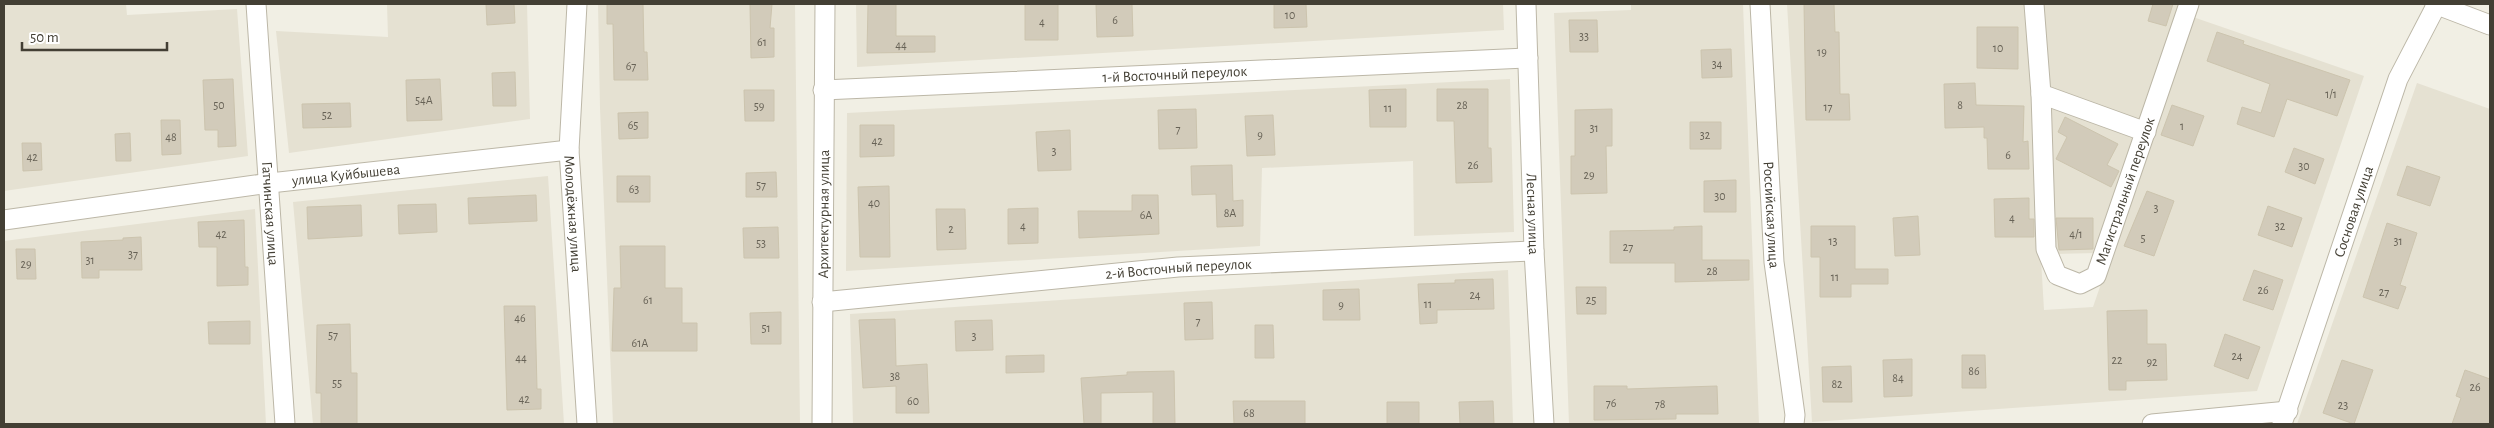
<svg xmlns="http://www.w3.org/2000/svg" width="2494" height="428" font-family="'Alegreya Sans',sans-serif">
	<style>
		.residential { fill: #e5e1d2 }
		.building { fill: #d2cbba; stroke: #ccc4ae }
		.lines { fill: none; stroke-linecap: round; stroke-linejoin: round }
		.minor-casing { stroke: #bcb7a7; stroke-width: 21 }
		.minor { stroke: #fff; stroke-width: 19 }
		.labels { text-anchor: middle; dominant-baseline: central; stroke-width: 4; stroke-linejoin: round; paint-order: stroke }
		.number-label { font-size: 12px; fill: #676256 }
		.street-label { font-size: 15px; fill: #433f34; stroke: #fff }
	</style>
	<rect width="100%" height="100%" fill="#f1efe4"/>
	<path class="residential" d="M20 4H126L127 15 237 9 248 156 4 191V5Z
		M387 4H527L530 119 289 153 276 31 388 37Z
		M598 4H795L800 424H613L600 108Z
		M856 4H1503L1504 30 857 67Z
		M1631 4H1743L1759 424H1569L1554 13 1631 10Z
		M1787 4H2026L2044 310 2093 307 2193 17 2364 76 2257 391 1812 422Z
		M2043 4H2180L2097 253 2053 254Z
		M1510 79 1514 232 1414 236 1413 161 1262 168 1260 246 846 271 847 113Z
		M2417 83 2490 109V424H2297Z
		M548 176 564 424H313L293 202Z
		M255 209 266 424H4V241Z
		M1508 270 1513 424H853L850 314Z"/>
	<path class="building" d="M486 4H514L515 23 487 25Z
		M607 4H643L644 52H647L648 80H614L613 24H607Z
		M750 4H772L770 28H774V57L751 58Z
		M868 4H896V36H935V52L867 53Z
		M1025 4H1058V40H1025Z
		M1096 4H1132L1133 36 1097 37Z
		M1274 4H1306L1307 27 1274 28Z
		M1804 4H1834L1835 32H1839L1840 94H1849L1850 120H1806Z
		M2153 4H2173L2166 26 2148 21Z
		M1569 20H1597L1598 52H1570Z
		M1977 27H2018V69L1977 68Z
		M2217 32 2244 41 2243 44 2350 80 2337 116 2287 99 2274 137 2237 124 2242 107 2261 113 2270 84 2207 61Z
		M1731 49 1732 77 1702 78 1701 50Z
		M515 72 516 106H493L492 73Z
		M233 79 236 146 218 147V130H205L203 80Z
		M440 79 442 120 407 121 406 80Z
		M1975 83 1976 105 2024 106 2023 142 2028 141 2029 169H1988L1987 138H1984V127L1945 128 1944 84Z
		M1406 89V127H1370L1369 90Z
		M1437 89H1488V148H1491L1492 182 1456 183 1454 121H1437Z
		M744 90H774V121H745Z
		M350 103 351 127 303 128 302 104Z
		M2172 105 2204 116 2193 146 2161 135Z
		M1196 109 1197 148 1159 149 1158 110Z
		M1612 109V146H1606L1607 193 1571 194V156H1575V110Z
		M648 112V138L619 139 618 113Z
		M1273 115 1275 155 1247 156 1245 116Z
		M2065 117 2118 144 2107 165 2119 171 2111 187 2056 159 2067 137 2058 132Z
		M161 120H180L181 154 162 155Z
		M1690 122H1721V149H1690Z
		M860 125H894V156L860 157Z
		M1070 130 1071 170 1038 171 1036 132Z
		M130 133 131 161H116L115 134Z
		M22 143H41L42 170 23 171Z
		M2294 148 2324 159 2315 184 2285 172Z
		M1232 165 1233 201 1243 200V226L1217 227 1216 194 1192 195 1191 166Z
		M2407 166 2440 177 2430 206 2397 195Z
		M776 172 777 197H746V173Z
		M617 176H650V202H617Z
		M1736 180V212H1704V181Z
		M889 186 890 257H860L858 187Z
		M2147 191 2174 201 2154 256 2124 246Z
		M536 195 537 221 469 224 468 198Z
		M1132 195H1158L1159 234 1079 238 1078 211H1132Z
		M2029 198V219H2034V237H1995L1994 199Z
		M436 204 437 232 399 234 398 205Z
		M361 205 362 236 308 239 307 207Z
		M2268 206 2302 218 2292 247 2258 235Z
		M1038 208V243L1008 244V209Z
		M936 209H965L966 249 937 250Z
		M1918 216 1920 255 1895 256 1893 218Z
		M2056 218H2093V249L2059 250Z
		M244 220 245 267H248V285L217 286V247H199L198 222Z
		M2387 223 2417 233 2400 285 2406 287 2398 309 2363 297Z
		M1702 226V260H1749V280L1675 282V263H1610V231L1674 230V227Z
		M1811 226H1855V269H1888V284H1851V297H1820V257H1811Z
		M778 227 779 258H744L743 228Z
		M141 237 142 270H99V278H82L81 242 123 240V238Z
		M620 246H665V288H682V323H697V351H612L614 288H621Z
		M16 249H35L36 279H17Z
		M2254 270 2283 280 2273 310 2243 300Z
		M1493 279 1494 309 1437 310V323L1420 324 1418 284 1455 283V280Z
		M1576 287H1606V314H1577Z
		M1359 289 1360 320H1323V290Z
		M1212 302 1213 339 1185 340 1184 303Z
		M504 306H535L537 389H541V409L507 410Z
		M2147 310V344H2166L2167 380 2126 381V390H2109L2107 311Z
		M781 312V344H751L750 313Z
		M895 319 896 366 927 364 929 413H896V386L863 388 859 320Z
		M992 320 993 350 956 351 955 321Z
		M250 321V344H209L208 322Z
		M350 324 351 373H357V424H321V393H316L317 325Z
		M1255 325H1273L1274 358H1255Z
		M2225 334 2260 347 2248 379 2214 366Z
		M1044 355V372L1006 373V356Z
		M1962 355H1985L1986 388H1962Z
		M1912 359V396L1884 397 1883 360Z
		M2342 360 2373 370 2354 424 2323 413Z
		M1851 366 1852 402H1823L1822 367Z
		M2465 370 2490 379V424H2452L2461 398 2456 396Z
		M1174 371 1175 424H1153V392L1101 393V424H1084L1081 378 1127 375V372Z
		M1594 386H1627V389L1717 386 1718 414H1676V419L1594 420Z
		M1233 401H1305V424H1234Z
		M1493 401 1494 424H1460L1459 402Z
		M1387 402H1419V424H1387Z"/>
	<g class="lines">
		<defs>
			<g id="minor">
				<path id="s1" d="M256 4 285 424"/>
				<path id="s2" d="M577 4 569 150 587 424"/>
				<path id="s3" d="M1526 4 1534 251 1544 424"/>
				<path id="s4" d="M1760 4 1774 262 1795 415 1794 424"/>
				<path id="s5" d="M2034 4 2041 94 2046 249 2057 275 2080 284 2096 276 2189 4"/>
				<path d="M2435 4 2490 25"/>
				<path id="s6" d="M823 90 1528 58"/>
				<path d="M2041 94 2146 132"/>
				<path id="s7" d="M4 220 270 183 569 150"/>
				<path id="s8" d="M822 302 1178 267 1534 251"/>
				<path id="s9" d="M822 424 825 4"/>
				<path d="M2152 424 2288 411"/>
				<path id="s10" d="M2282 424 2398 79 2437 4"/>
			</g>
		</defs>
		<use href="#minor" class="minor-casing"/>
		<use href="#minor" class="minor"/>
	</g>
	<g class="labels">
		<g class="number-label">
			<text x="1290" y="15">10</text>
			<text x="1115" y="20">6</text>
			<text x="1042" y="22">4</text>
			<text x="1584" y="36">33</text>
			<text x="762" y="42">61</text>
			<text x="901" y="45">44</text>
			<text x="1998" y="48">10</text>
			<text x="1822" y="52">19</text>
			<text x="1717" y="64">34</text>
			<text x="631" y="66">67</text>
			<text x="2331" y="94">1/1</text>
			<text x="424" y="100">54А</text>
			<text x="219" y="105">50</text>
			<text x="1462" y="105">28</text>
			<text x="1960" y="105">8</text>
			<text x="759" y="106">59</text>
			<text x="1828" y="107">17</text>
			<text x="1388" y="108">11</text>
			<text x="327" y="115">52</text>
			<text x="633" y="125">65</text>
			<text x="2182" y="126">1</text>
			<text x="1594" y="128">31</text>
			<text x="1178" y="129">7</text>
			<text x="1260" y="135">9</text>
			<text x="1705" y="135">32</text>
			<text x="171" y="137">48</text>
			<text x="877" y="141">42</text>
			<text x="1054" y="151">3</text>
			<text x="2008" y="155">6</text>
			<text x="32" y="157">42</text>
			<text x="1473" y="165">26</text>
			<text x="2304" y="166">30</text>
			<text x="1589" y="175">29</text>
			<text x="761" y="185">57</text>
			<text x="634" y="189">63</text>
			<text x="1720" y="196">30</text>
			<text x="874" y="203">40</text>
			<text x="2156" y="208">3</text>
			<text x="1230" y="213">8А</text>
			<text x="1146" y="215">6А</text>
			<text x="2012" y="218">4</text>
			<text x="1023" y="226">4</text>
			<text x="2280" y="226">32</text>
			<text x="951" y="229">2</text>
			<text x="221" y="234">42</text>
			<text x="2076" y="234">4/1</text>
			<text x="2143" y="238">5</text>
			<text x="1833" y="241">13</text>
			<text x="2398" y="241">31</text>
			<text x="761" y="243">53</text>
			<text x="1628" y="247">27</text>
			<text x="133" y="254">37</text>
			<text x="90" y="260">31</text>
			<text x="26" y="264">29</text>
			<text x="1712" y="271">28</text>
			<text x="1835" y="277">11</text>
			<text x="2263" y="290">26</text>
			<text x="2384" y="292">27</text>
			<text x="1475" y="295">24</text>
			<text x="648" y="300">61</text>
			<text x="1591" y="300">25</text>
			<text x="1428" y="304">11</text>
			<text x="1341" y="305">9</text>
			<text x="520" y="318">46</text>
			<text x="1198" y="321">7</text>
			<text x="766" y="328">51</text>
			<text x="333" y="335">57</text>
			<text x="974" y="336">3</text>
			<text x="640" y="343">61А</text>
			<text x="2237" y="356">24</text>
			<text x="521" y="358">44</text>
			<text x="2117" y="360">22</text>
			<text x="2152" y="362">92</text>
			<text x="1974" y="371">86</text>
			<text x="895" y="376">38</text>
			<text x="1898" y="378">84</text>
			<text x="337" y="383">55</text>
			<text x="1837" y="384">82</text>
			<text x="2475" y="387">26</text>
			<text x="524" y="399">42</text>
			<text x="913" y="401">60</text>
			<text x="1611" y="403">76</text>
			<text x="1660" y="404">78</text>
			<text x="2343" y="405">23</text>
			<text x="1249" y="413">68</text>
		</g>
		<g class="street-label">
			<text stroke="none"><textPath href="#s6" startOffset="352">1-й Восточный переулок</textPath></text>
			<text stroke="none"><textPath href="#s7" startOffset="345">улица Куйбышева</textPath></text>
			<text stroke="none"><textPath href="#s5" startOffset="406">Магистральный переулок</textPath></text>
			<text stroke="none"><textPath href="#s10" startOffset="224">Сосновая улица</textPath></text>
			<text stroke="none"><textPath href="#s1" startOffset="210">Гатчинская улица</textPath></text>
			<text stroke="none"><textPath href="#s2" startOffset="210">Молодёжная улица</textPath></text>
			<text stroke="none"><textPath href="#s9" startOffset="210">Архитектурная улица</textPath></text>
			<text stroke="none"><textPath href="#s3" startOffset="210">Лесная улица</textPath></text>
			<text stroke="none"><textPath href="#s4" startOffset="211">Российская улица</textPath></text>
			<text stroke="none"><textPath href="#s8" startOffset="358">2-й Восточный переулок</textPath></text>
		</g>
	</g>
	<rect width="2494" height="428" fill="none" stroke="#433f34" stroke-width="10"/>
	<path d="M22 42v8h145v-8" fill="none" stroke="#433f34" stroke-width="2.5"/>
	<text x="30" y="42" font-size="15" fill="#433f34" stroke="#ffffff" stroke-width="4" paint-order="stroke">50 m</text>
</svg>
